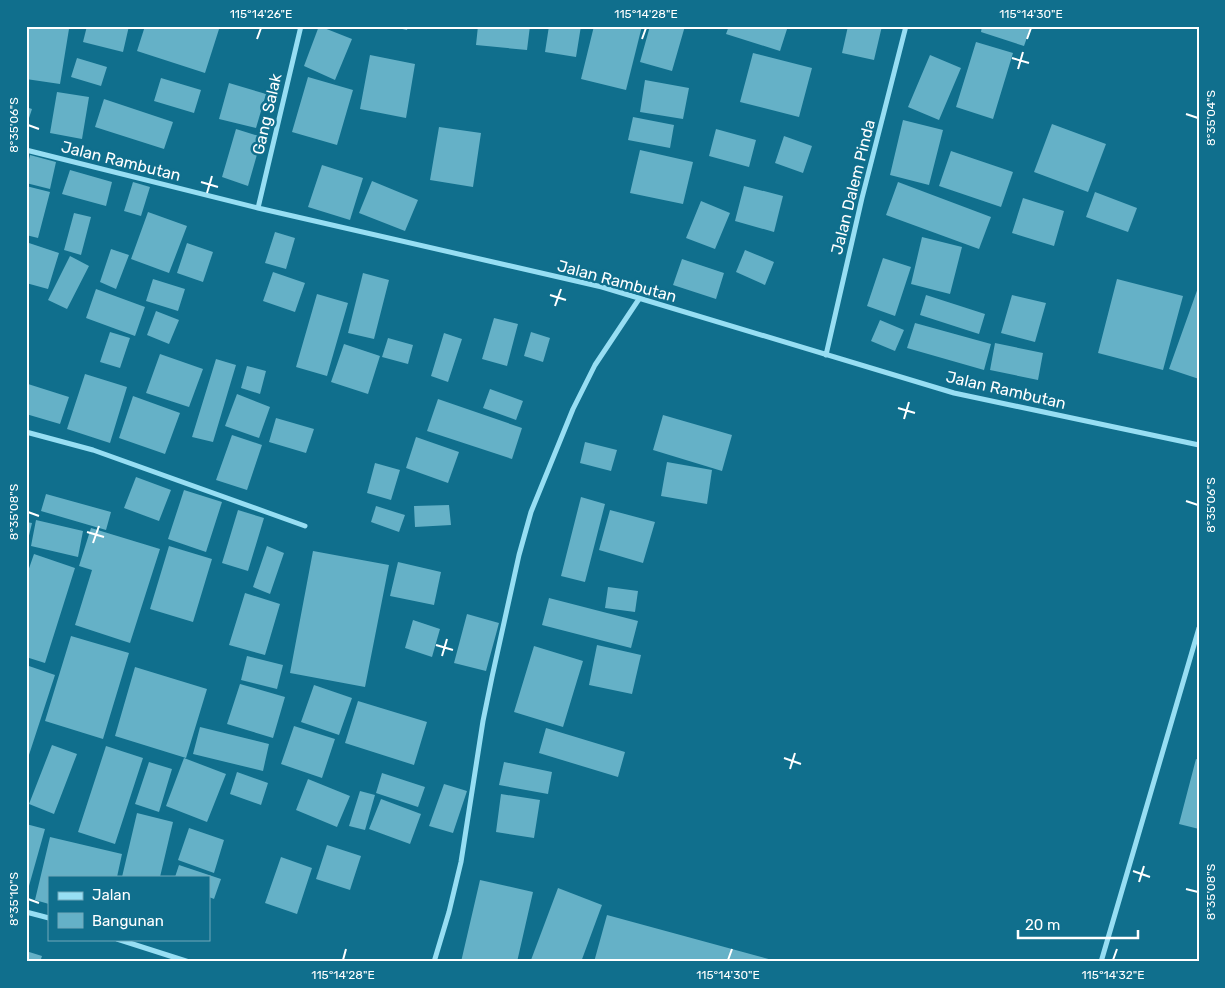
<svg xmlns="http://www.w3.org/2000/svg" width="1225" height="988" font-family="Rubik,sans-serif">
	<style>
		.building { fill: #65b1c7 }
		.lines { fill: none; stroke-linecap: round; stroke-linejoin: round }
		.minor { stroke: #97def3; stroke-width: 5 }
		.ticks { fill: none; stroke: #fff; stroke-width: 2 }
		.labels { text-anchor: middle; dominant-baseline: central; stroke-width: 5; stroke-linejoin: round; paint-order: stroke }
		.street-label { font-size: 16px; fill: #fff; stroke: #106f8d }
		.neatline { fill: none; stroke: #fff; stroke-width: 2 }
		.ticks-label { font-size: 12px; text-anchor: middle; fill: #fff }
	</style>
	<rect width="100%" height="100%" fill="#106f8d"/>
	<path class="building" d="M26 26H51L69 29 60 84 26 79Z
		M87 26H129L123 52 83 42Z
		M145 26H220L205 73 137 51Z
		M319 26 352 39 335 80 304 66Z
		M393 26H408L407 30 393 27Z
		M478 26H530L527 50 476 45Z
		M549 26H581L576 57 545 52Z
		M594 26H642L626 90 581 79Z
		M650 26H685L672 71 640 62Z
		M729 26H788L780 51 726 34Z
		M848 26H882L874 60 842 53Z
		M982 26H1031L1024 46 981 32Z
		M976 42 1013 53 993 119 956 107Z
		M753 53 812 68 799 117 740 102Z
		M370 55 415 64 406 118 360 109Z
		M930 55 961 68 939 120 908 107Z
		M77 58 107 67 101 86 71 77Z
		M308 77 353 90 337 145 292 132Z
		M161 78 201 90 194 113 154 101Z
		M645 80 689 88 683 119 640 112Z
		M229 83 266 94 256 128 219 119Z
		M57 92 89 97 82 139 50 133Z
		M104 99 173 122 164 149 95 127Z
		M26 107 32 109 27 124H26Z
		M633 117 674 125 670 148 628 140Z
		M903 120 943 130 929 185 890 175Z
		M1052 124 1106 144 1088 192 1034 172Z
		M439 127 481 133 473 187 430 180Z
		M236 129 262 137 248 186 222 177Z
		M716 129 756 140 749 167 709 156Z
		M784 136 812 146 803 173 775 163Z
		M640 150 693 162 683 204 630 193Z
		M951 151 1013 172 1001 207 939 186Z
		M30 155 56 162 50 189 26 183V172Z
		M322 165 363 178 350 220 308 207Z
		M70 170 112 182 106 206 62 194Z
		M372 181 418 200 405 231 359 213Z
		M133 182 150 187 141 216 124 211Z
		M898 182 991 217 979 249 886 215Z
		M26 186 50 192 38 238 26 235Z
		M744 186 783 196 774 232 735 221Z
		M1095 192 1137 208 1128 232 1086 217Z
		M1023 198 1064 211 1054 246 1012 233Z
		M701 201 730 213 715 249 686 238Z
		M148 212 187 226 169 273 131 259Z
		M74 213 91 217 81 255 64 250Z
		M275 232 295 238 286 269 265 263Z
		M922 237 962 247 950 294 911 284Z
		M26 242 59 253 48 289 26 283Z
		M187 243 213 252 203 282 177 273Z
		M111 249 129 255 116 289 100 282Z
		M745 250 774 262 765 285 736 272Z
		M70 256 89 266 67 309 48 300Z
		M883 258 911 267 895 316 867 306Z
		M682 259 724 273 716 299 673 285Z
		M273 272 305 283 295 312 263 301Z
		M363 273 389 280 374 339 348 333Z
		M153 279 185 289 178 311 146 301Z
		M1117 279 1183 296 1163 370 1098 353Z
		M1199 285V379L1169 369Z
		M96 289 145 307 135 336 86 318Z
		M317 294 348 303 327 376 296 367Z
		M926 295 985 314 979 334 920 315Z
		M1012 295 1046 303 1035 342 1001 333Z
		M156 311 179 320 169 344 147 335Z
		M494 318 518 324 507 366 482 359Z
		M880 320 904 330 895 351 871 341Z
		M915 323 991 344 984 370 907 348Z
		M110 332 130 338 120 368 100 362Z
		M531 332 550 338 543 362 524 356Z
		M444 333 462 339 448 382 431 376Z
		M388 338 413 345 408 364 382 357Z
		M995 343 1043 353 1038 380 990 370Z
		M344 344 380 356 368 394 331 382Z
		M160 354 203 369 189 407 146 393Z
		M216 359 236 365 213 442 192 437Z
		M247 366 266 371 260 394 241 388Z
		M85 374 127 387 110 443 67 429Z
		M28 384 69 397 60 424 26 414V391Z
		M490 389 523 401 516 420 483 408Z
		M237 394 270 407 259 438 225 426Z
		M133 396 180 413 165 454 119 438Z
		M438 399 522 428 512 459 427 431Z
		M663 415 732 435 722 471 653 450Z
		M276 418 314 429 306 453 269 442Z
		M232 435 262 445 247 490 216 480Z
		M416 437 459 452 448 483 406 468Z
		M585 442 617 450 611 471 580 463Z
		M667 462 712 470 707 504 661 496Z
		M375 463 400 470 391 500 367 493Z
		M136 477 171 490 159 521 124 508Z
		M184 490 222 502 206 552 168 539Z
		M46 494 111 512 106 530 41 511Z
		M581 497 605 504 585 582 561 576Z
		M449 505 451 525 415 527 414 506Z
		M376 506 405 515 399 532 371 522Z
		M238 510 264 518 248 571 222 563Z
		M610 510 655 522 643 563 599 550Z
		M36 520 83 531 78 557 31 546Z
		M26 522 32 523 27 544H26Z
		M91 528 160 549 130 643 75 625 92 570 79 566Z
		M169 546 212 559 193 622 150 609Z
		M267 546 284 553 270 594 253 587Z
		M313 551 389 565 365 687 290 673Z
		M34 554 75 568 45 663 26 657V577Z
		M398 562 441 572 434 605 390 596Z
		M608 587 638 591 635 612 605 608Z
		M245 593 280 604 265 655 229 645Z
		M549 598 638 621 631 648 542 625Z
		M467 614 499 623 486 671 454 663Z
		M413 620 440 629 432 657 405 648Z
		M71 636 129 653 103 739 45 721Z
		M597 645 641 655 632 694 589 685Z
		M534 646 583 661 563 727 514 712Z
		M247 656 283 665 277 689 241 680Z
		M26 665 55 675 27 761H26Z
		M135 667 207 689 186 758 115 736Z
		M240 684 285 697 273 738 227 724Z
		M314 685 352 698 339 735 301 722Z
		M358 701 427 722 414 765 345 743Z
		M294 726 335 739 322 778 281 764Z
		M200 727 269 744 263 771 193 754Z
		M546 728 625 752 618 777 539 753Z
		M52 745 77 754 54 814 29 804Z
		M106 746 143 758 115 844 78 832Z
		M184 758 226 774 207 822 166 806Z
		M1196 759 1199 760V829L1179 824Z
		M149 762 172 769 159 812 135 804Z
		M504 762 552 772 548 794 499 785Z
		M237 772 268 783 261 805 230 794Z
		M382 773 425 787 418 807 376 793Z
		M308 779 350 796 337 827 296 810Z
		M444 784 467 791 453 833 429 826Z
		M360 791 375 795 365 830 349 826Z
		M501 794 540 800 534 838 496 832Z
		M381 799 421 814 410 844 369 829Z
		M137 813 173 822 160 877H122Z
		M26 824 45 829 27 893H26Z
		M189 828 224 840 214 873 178 860Z
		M50 837 122 854 117 877H49V904L35 900Z
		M327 845 361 856 350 890 316 879Z
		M281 857 312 868 297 914 265 903Z
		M179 865 221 879 214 899 209 897V877H175Z
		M480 880 533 892 517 962H461Z
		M558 888 602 905 581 962H535L531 960Z
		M607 915 776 961V962H594Z
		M26 951 42 956 40 962H26Z"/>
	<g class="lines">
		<path class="minor" d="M26 150 258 208 602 287 954 393 1199 445
			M258 208 301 26
			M826 355 862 198 906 26
			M26 432 93 450 305 526
			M26 912 49 918
			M117 939 189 962
			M434 962 449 912 461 862 483 721 492 677 519 555 531 512 573 409 595 365 639 299
			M1101 962 1199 628"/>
	</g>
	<path class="ticks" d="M257 39 261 28M642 39 646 28M1027 39 1031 28M1012 58 1029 63M1018 69 1023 52M1186 114 1198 118M28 125 39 129M201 182 218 187M207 193 212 176M550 295 566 300M555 306 561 289M898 408 915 413M904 419 909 402M1186 501 1198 505M28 512 39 516M87 532 104 537M93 543 99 526M436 645 453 650M442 656 447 639M784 758 801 764M790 769 795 753M1133 871 1150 877M1139 882 1144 866M1186 889 1198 892M28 899 39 903M343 960 346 949M728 960 732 949M1113 960 1117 949"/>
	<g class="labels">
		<g class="street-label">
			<text transform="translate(267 114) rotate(-77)">Gang Salak</text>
			<text transform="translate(121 161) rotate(14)">Jalan Rambutan</text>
			<text transform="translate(853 187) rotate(-76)">Jalan Dalem Pinda</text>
			<text transform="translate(617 281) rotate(15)">Jalan Rambutan</text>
			<text transform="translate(1006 390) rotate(13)">Jalan Rambutan</text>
		</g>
	</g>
	<rect width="1225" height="988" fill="none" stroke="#106f8d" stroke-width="55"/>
	<rect x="48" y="876" width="162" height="65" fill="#106f8d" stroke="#70a9bb"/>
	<rect x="58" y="892" width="25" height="8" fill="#97def3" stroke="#70a9bb"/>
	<text x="92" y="900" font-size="15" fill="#ffffff">Jalan</text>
	<rect x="58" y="913" width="25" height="15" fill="#65b1c7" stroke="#70a9bb"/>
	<text x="92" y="926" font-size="15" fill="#ffffff">Bangunan</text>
	<path d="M1018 930v8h120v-8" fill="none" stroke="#ffffff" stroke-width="2.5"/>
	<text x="1025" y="930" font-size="15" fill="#ffffff" stroke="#106f8d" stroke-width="4" paint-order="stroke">20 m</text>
	<rect x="28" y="28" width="1170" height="932" class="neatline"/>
	<g class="ticks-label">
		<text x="261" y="18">115°14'26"E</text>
		<text x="646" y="18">115°14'28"E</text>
		<text x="1031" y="18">115°14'30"E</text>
		<text transform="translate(1211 118) rotate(-90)" y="4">8°35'04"S</text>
		<text transform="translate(14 125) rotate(-90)" y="4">8°35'06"S</text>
		<text transform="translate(1211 505) rotate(-90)" y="4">8°35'06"S</text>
		<text transform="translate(14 512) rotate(-90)" y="4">8°35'08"S</text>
		<text transform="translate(1211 892) rotate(-90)" y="4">8°35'08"S</text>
		<text transform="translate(14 899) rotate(-90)" y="4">8°35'10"S</text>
		<text x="343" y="979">115°14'28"E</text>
		<text x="728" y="979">115°14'30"E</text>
		<text x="1113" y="979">115°14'32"E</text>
	</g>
</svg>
